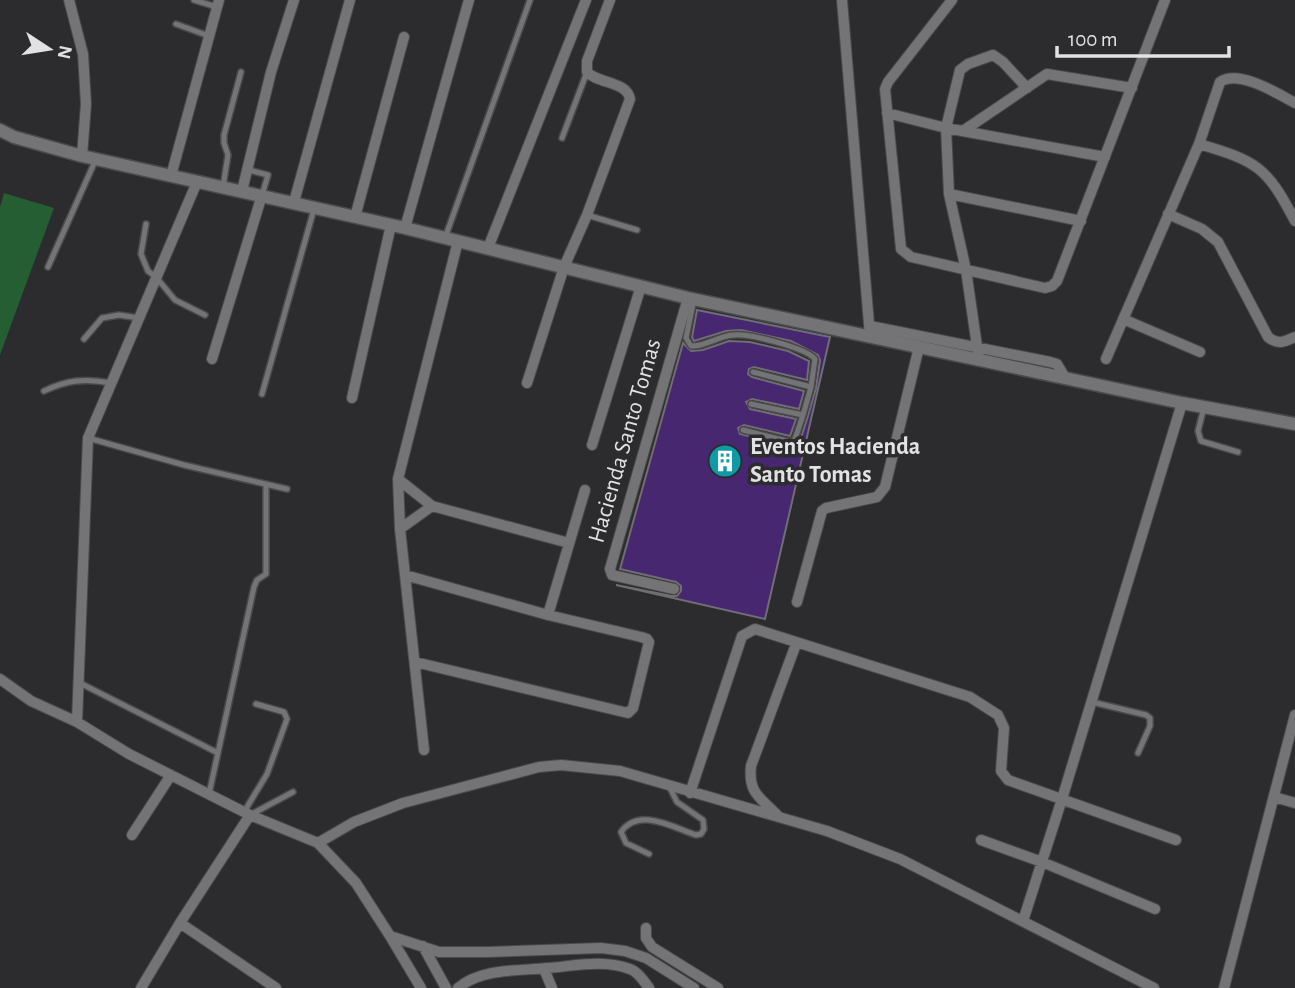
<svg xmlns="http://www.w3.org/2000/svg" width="1295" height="988" font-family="'Alegreya Sans',sans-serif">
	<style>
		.green { fill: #245e32 }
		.building { fill: #472770; stroke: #6f6e72; stroke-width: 2 }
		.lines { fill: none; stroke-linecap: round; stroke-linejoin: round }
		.service-casing { stroke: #4a4a4c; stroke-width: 8 }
		.minor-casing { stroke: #4a4a4c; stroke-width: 12 }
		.tertiary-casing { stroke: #4a4a4c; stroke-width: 15 }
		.service { stroke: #747376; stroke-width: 5 }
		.minor { stroke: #747376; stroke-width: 10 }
		.tertiary { stroke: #747376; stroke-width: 12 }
		.labels { text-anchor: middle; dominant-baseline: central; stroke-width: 7; stroke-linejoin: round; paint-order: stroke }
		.street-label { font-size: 24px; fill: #e2e2e4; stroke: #2c2b2e }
		.poi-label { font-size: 24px; font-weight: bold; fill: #e2e2e4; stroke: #2c2b2e; text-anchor: start }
	</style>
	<rect width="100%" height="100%" fill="#2c2b2e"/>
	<path class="green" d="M4 193 54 208 0 355V207Z"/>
	<path class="building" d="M697 310 830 337 765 619 616 585 672 596H677L681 591V586L676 582 620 569 683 343 691 351 703 350 729 341 750 342 788 351 809 361 807 380 754 367 749 369 748 374 752 377 804 391 799 409 752 399 746 402 750 409 796 419 790 436 744 425 738 428 740 434 793 447 800 441 808 416 816 388 820 360 818 355 791 341 741 330 726 331 694 341 692 337Z"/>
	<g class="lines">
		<defs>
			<path id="service" d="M194 0 217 7
				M176 24 209 36
				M562 138 587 72
				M249 170 268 175 262 195
				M223 187 228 155 224 143V135L241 72
				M587 215 637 230
				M146 224 141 254 148 271 156 277 175 300 205 315
				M445 238 530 0
				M48 267 96 159
				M694 299 686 338 691 346C705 347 718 336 733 335 749 333 806 348 815 359L811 387 753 372
				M84 339 102 318 119 315 139 318
				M44 391C67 380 85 378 111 383
				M262 394 314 209
				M751 404 803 415 811 387
				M1204 407 1198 431 1201 441 1238 452
				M743 430 791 442 795 439 803 415
				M88 438 184 465 287 489
				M78 682 218 753
				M1092 702 1146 715 1150 718V726L1138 753
				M209 794 254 587 257 580 266 574V484
				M244 812 267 774 287 719 284 712 256 704
				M250 815 293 792
				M649 854 626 843 621 832C639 807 672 827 696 835L701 834 704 829 703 820 677 802 669 786"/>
			<path id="minor" d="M69 0 83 54 86 104 82 156
				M842 0 870 336
				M952 0 888 82 885 89 901 249 911 257 1045 288 1052 286 1057 281 1165 0
				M887 113 946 128 1105 157
				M963 131 1047 74 1132 88
				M1199 144C1257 161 1267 167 1295 221
				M171 176 219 0
				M242 191 271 72 294 0
				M949 194 946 128 960 70 968 64 993 55 1003 62 1027 88
				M294 202 350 0
				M1168 214 1202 229 1218 242 1268 337C1278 345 1284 342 1295 337
				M355 217 404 37
				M405 228 469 0
				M488 248 586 0
				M1123 319 1200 352
				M870 326 1050 362 1057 364 1066 379
				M212 359 262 195
				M1106 359 1199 144 1220 82C1238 69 1277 93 1295 103
				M979 360 966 270 949 194 1081 221
				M527 383 564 267 587 215 630 99C627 81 598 84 587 72V61L610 0
				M352 398 391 225
				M592 445 641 286
				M398 479 432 506 569 543
				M400 529 432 506
				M405 575 548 615 641 637 647 639 649 642 633 708 628 713 415 662
				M674 589 612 575 610 569 688 298
				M797 602 822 511 826 508 877 497 885 487 919 347
				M548 615 585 490
				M0 679 31 701 77 722 129 754 250 815 318 843 356 883 390 936 439 952H487L601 948 625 951 646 958 694 988
				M77 722 88 438 197 182
				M424 750 400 529 398 479 458 241
				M690 793 742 636 755 629 970 697 998 715 1004 728 1001 771 1008 780 1176 840
				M1274 797 1295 803
				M778 816C761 798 748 794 751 766L796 644
				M132 835 171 775
				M981 840 1042 862 1155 909
				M318 843 354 822 403 803 539 767 561 765 620 771 827 831 900 859 1154 988
				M1023 921 1062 799 1182 403
				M180 923 276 988
				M646 928V938L652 947 718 988
				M390 936 421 988
				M423 946 446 988
				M544 969 552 988
				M141 988 180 923 250 815
				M458 988C481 968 518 971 548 968 575 966 603 959 630 969 637 971 644 981 649 988
				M1224 988 1295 715"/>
			<path id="tertiary" d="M0 130 14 137 82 156 405 228 688 298 1182 403 1295 424"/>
		</defs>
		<use href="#service" class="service-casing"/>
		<use href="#minor" class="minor-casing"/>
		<use href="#tertiary" class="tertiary-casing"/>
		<use href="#service" class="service"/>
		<use href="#minor" class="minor"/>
		<use href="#tertiary" class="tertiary"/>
	</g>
	<defs>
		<symbol id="building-disc" viewBox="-11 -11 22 22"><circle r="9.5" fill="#0f9aa8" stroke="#2c2b2e"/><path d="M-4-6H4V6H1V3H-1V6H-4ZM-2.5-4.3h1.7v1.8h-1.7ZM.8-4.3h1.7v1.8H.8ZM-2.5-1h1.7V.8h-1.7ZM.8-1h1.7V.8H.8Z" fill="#fff"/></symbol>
	</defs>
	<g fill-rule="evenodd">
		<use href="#building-disc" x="706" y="442" width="38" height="38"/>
	</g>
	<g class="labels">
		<g class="street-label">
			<text transform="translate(625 441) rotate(-74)">Hacienda Santo Tomas</text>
		</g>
		<g class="poi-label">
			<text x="750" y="447">Eventos Hacienda<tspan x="750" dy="28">Santo Tomas</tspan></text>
		</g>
	</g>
	<g transform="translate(49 49) rotate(102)" stroke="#2c2b2e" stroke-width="5" paint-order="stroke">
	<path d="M0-5L12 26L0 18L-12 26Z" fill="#e2e2e4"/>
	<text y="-10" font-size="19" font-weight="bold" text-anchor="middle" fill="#e2e2e4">N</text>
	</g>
	<path d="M1057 46v10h172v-10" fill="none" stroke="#e2e2e4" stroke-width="3.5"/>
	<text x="1068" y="46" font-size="21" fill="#e2e2e4" stroke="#2c2b2e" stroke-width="5" paint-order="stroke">100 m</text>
</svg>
